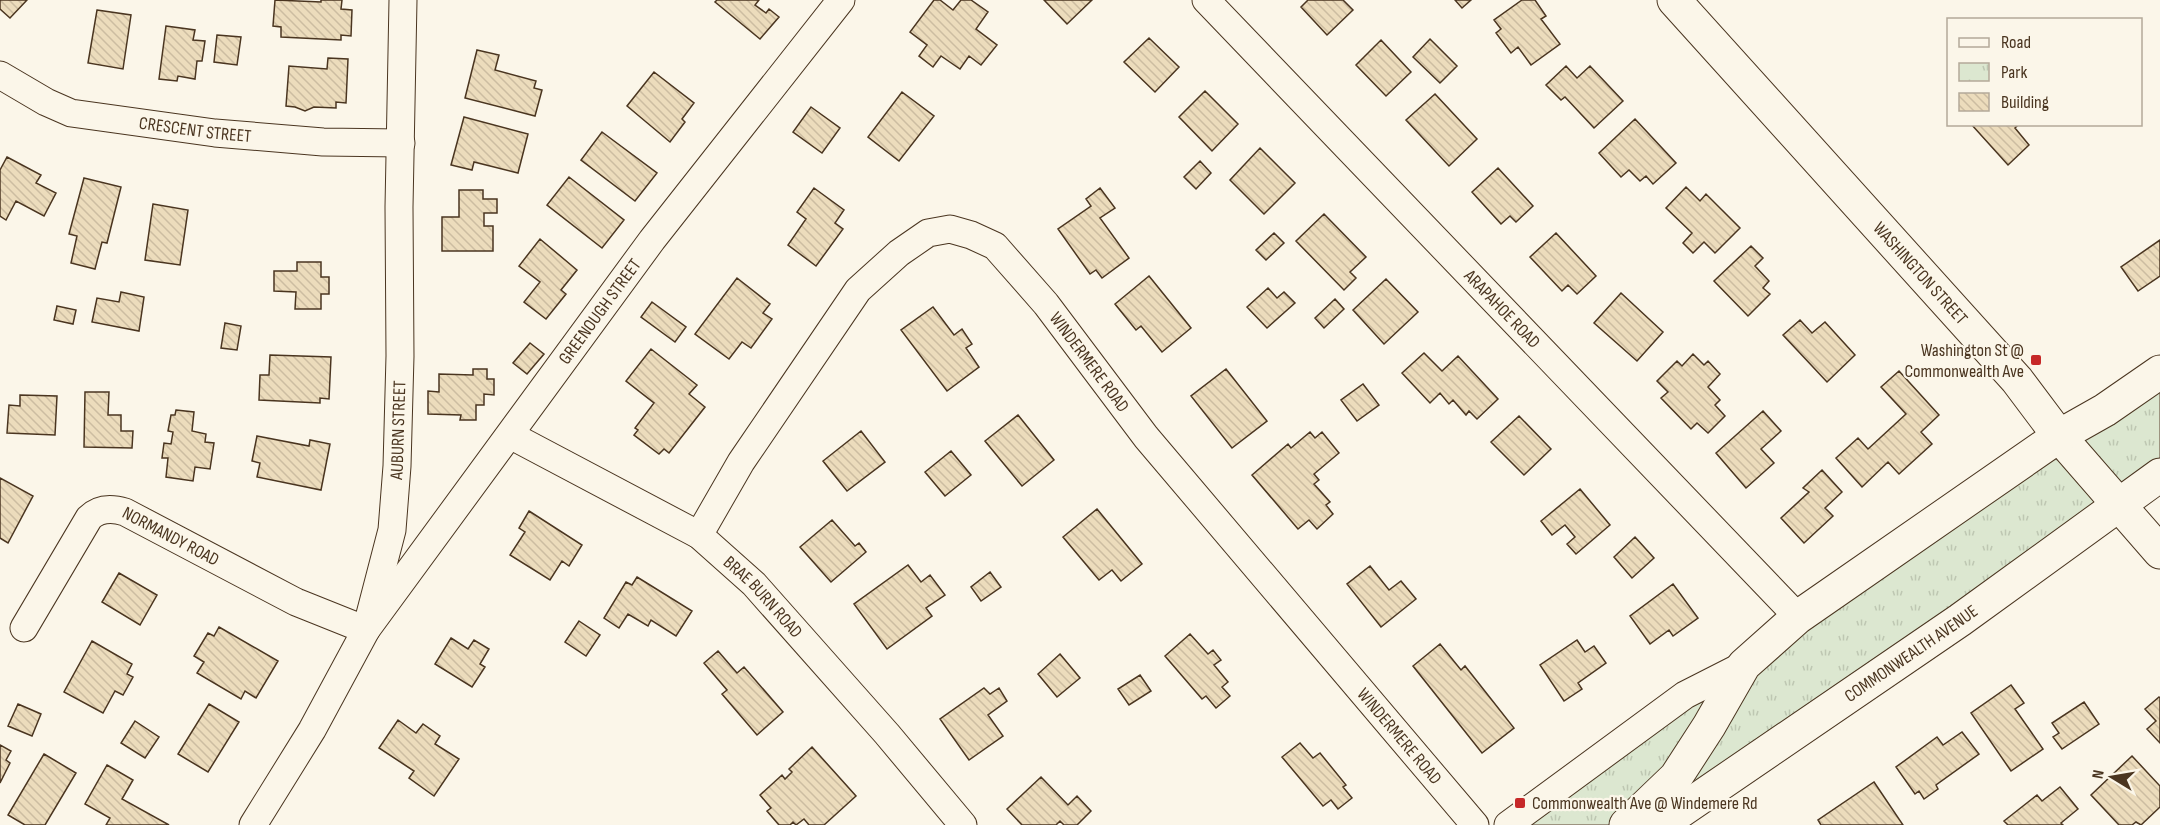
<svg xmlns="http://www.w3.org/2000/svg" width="2160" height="825" font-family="'Sofia Sans Condensed',sans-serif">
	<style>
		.park { fill: url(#park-tufts); stroke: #887966; stroke-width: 1.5 }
		.building { fill: url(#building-back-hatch); stroke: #4a3520; stroke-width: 1.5 }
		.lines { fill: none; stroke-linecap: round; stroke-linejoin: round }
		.minor-casing { stroke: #4a3520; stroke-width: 29 }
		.primary-casing { stroke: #4a3520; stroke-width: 35 }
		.minor { stroke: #fbf6e9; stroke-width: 27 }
		.primary { stroke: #fbf6e9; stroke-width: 33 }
		.poi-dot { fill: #c62828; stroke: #fbf6e9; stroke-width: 2 }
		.labels { text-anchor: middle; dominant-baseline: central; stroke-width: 4.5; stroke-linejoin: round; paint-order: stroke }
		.street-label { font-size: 18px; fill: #4a3520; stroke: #fbf6e9 }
		.poi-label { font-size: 18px; fill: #4a3520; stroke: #fbf6e9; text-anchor: end }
	</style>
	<defs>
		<pattern id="park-tufts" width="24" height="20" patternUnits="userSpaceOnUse" patternTransform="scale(1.5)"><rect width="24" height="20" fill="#dce7d0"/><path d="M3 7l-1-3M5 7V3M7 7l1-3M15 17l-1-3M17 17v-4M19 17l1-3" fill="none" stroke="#bec7b2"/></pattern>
		<pattern id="building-back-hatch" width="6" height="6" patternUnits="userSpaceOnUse" patternTransform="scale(1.5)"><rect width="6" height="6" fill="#ecdcbc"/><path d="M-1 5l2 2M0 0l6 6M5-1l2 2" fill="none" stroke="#ccbda1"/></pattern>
	</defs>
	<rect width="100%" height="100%" fill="#fbf6e9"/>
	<path class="park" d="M2160 365V475L1660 825H1508Z"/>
	<path class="building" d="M0 0H27L10 18 0 9Z
		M275 0 321 2V0H342L341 9 352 10 351 36 341 35V40L281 37V27L273 26Z
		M717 0H759L755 5 766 13 769 9 779 17 760 39 715 2Z
		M934 0H940L953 10 961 0H971L988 12 976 29 997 45 981 65 969 56 960 69 941 56 933 67 919 56 927 45 910 32Z
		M1044 0H1092L1067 24Z
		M1308 0H1343L1353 10 1327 35 1301 7Z
		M1455 0H1471L1462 8Z
		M1522 0H1535L1546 16 1541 19 1560 44 1531 65 1518 47 1511 53 1496 33 1501 29 1494 20Z
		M97 10 131 15 123 69 88 63Z
		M166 26 195 30 193 40 205 41 202 61H197L195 79 178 76 177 81 159 79Z
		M217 35 241 37 237 65 214 62Z
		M1149 38 1179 67 1155 92 1124 62Z
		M1430 39 1457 66 1440 83 1413 57Z
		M1381 40 1411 72 1386 96 1356 65Z
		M477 50 499 55 495 70 536 81 534 88 542 90 535 116 465 98Z
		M328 58 348 59 346 103 336 102V108L314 107 305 111 295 107 286 106 289 66 327 69Z
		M1566 66 1577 78 1590 66 1623 101 1594 128 1565 97 1561 100 1546 85Z
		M654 72 694 103 682 119 685 122 670 142 627 106Z
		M1205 91 1238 124 1212 151 1179 117Z
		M902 92 934 116 899 161 868 137Z
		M1435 94 1477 139 1449 166 1406 120Z
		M811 107 840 128 822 153 793 132Z
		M464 117 528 134 518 173 474 162 472 170 451 165Z
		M1635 119 1676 163 1653 184 1646 176 1640 181 1629 170 1621 177 1599 153Z
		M1971 124H2019L2015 128 2029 145 2008 165Z
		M602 132 657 173 635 201 581 160Z
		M1260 148 1295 183 1264 214 1230 180Z
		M7 157 41 175 36 183 56 193 44 216 16 201 6 220 0 216V170Z
		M1200 161 1211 173 1196 189 1184 177Z
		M1498 168 1533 206 1516 222 1510 216 1501 224 1472 192Z
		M569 177 624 220 602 248 547 205Z
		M84 178 121 187 107 243 102 242 95 269 71 263 77 236 69 234Z
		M1686 187 1700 201 1706 194 1740 228 1715 253 1704 242 1693 253 1683 243 1692 233 1666 208Z
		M814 188 844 210 835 223 843 229 816 266 788 245 806 219 797 212Z
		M1100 188 1115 208 1100 218 1129 258 1102 278 1096 270 1090 274 1058 229 1091 206 1086 199Z
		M459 190H483V199H497V213H484V226H493V251H442V217H459Z
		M153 204 188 210 180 265 145 260Z
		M1324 214 1366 257 1350 272 1356 278 1344 290 1296 241Z
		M1274 233 1284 243 1266 260 1256 250Z
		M1556 233 1596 276 1577 294 1568 285 1562 291 1530 257Z
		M540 239 577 270 561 290 566 294 546 319 524 302 540 282 519 266Z
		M2160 240V276L2138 291 2121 267Z
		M1751 246 1763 258 1755 266 1769 281 1763 288 1770 294 1748 316 1714 281Z
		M297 262H321V277H329V294H321V309H295L296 292 274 291V271H297Z
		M1149 276 1191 328 1162 352 1141 326 1136 330 1115 304Z
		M737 278 770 304 763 313 772 319 751 348 742 342 729 359 695 334Z
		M1386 279 1418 312 1384 344 1353 310Z
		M1268 288 1277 298 1284 292 1295 303 1267 328 1247 307Z
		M121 292 144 297 139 331 92 322 97 298 119 302Z
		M1621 293 1663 332 1637 361 1594 323Z
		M1335 299 1344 309 1324 328 1315 318Z
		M652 302 686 327 675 342 641 317Z
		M57 306 76 310 73 324 54 320Z
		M933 307 954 335 962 329 972 344 966 348 979 367 947 391 901 330Z
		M1800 320 1812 333 1825 322 1855 355 1827 382 1783 335Z
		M225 323 241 326 237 350 221 348Z
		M530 343 544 354 527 374 513 363Z
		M651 349 697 385 689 394 705 407 669 453 664 449 659 454 634 435 638 430 635 428 654 403 626 381Z
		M1424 353 1442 371 1458 356 1498 399 1477 419 1469 411 1466 415 1453 400 1449 404 1440 393 1430 403 1402 373Z
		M1693 354 1704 365 1708 361 1720 374 1708 387 1720 400 1715 405 1725 416 1708 433 1697 423 1691 429 1661 398 1668 392 1657 381 1677 361 1682 366Z
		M270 355 331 357 329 399 320 398V403L259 400 260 375H269Z
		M473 369H487V379H494V395L484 394V405H476V420H460L461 415 428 414V391L439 392V374L473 375Z
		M1226 369 1267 421 1232 448 1191 396Z
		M1899 371 1939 415 1921 432 1932 444 1899 474 1888 462 1862 487 1836 458 1858 438 1868 449 1906 414 1881 387Z
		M1363 384 1379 405 1357 421 1341 400Z
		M85 392H109L108 415H121V431H133L132 448 84 447Z
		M20 395 57 396 55 435 7 433 9 405 20 406Z
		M176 410 194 412 192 431 206 434 205 442 214 443 210 469 195 467 193 481 166 477 168 458H162L164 443 171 444 173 432 168 431 171 415H175Z
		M1763 411 1781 431 1761 449 1774 463 1746 488 1716 453Z
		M1018 415 1054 460 1022 486 985 441Z
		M1519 416 1551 449 1524 475 1491 442Z
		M861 431 885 462 847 491 823 461Z
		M1310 432 1315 438 1322 432 1339 453 1314 474 1319 480 1314 484 1330 502 1326 505 1333 514 1317 529 1309 520 1298 529 1252 475 1288 444 1291 448Z
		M257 436 309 446 310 440 330 444 321 490 257 477 260 463 252 461Z
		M951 451 971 475 945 496 925 472Z
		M1822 470 1842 492 1825 508 1833 516 1804 543 1781 518 1809 492 1803 488Z
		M0 478 33 496 8 543 0 538Z
		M1580 489 1610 525 1576 554 1567 544 1575 537 1565 525 1552 535 1541 521Z
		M1097 509 1142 564 1121 581 1112 570 1099 580 1063 537Z
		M529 511 582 545 569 566 562 561 550 580 510 555 525 532 519 528Z
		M832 520 855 546 859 543 866 552 831 582 800 547Z
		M1635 537 1654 558 1632 578 1614 557Z
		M908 565 921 582 930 575 945 595 926 608 932 616 887 649 854 604Z
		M1370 566 1389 590 1401 581 1416 599 1381 627 1347 584Z
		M990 572 1001 587 981 601 971 587Z
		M119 573 157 595 140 625 102 602Z
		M637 577 692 611 676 636 651 620 648 626 628 614 619 628 604 618 626 582 632 585Z
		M1673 584 1698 618 1673 636 1669 630 1650 644 1630 616Z
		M579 621 600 635 586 656 565 642Z
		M219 627 278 661 256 698 245 691 241 699 197 673 204 662 194 656 208 633 214 636Z
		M1190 634 1208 654 1213 650 1221 660 1214 665 1228 682 1222 687 1230 696 1216 708 1206 696 1202 699 1165 656Z
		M451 638 468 649 474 640 489 649 480 664 485 667 472 687 435 664Z
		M1577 640 1585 652 1594 646 1606 663 1578 683 1582 689 1564 701 1540 665Z
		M92 641 132 664 127 674 133 677 123 695 115 691 103 713 64 692Z
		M1440 644 1461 670 1465 666 1514 728 1482 753 1413 666Z
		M718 651 737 673 744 667 783 712 757 735 722 694 727 690 704 663Z
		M1060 654 1080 678 1057 697 1038 674Z
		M1140 675 1151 691 1129 705 1118 689Z
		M2011 685 2024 703 2015 709 2043 749 2011 771 1971 713Z
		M984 688 990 694 999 688 1007 701 988 715 1003 736 969 760 940 719Z
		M2159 697 2160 698V743L2147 729 2156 721 2145 709Z
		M2084 702 2099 724 2062 749 2053 737 2059 733 2052 723Z
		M18 704 41 714 32 736 8 726Z
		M209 704 239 722 208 772 178 754Z
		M398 720 416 733 423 724 440 736 435 744 459 759 434 796 409 778 414 771 379 748Z
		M135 721 159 737 145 758 121 743Z
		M1962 732 1979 754 1936 785 1938 789 1924 799 1919 791 1915 794 1896 767 1937 737 1943 745Z
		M1300 743 1313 758 1320 753 1346 785 1343 787 1352 798 1338 809 1331 800 1323 806 1282 757Z
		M0 745 11 751 6 760 10 763 0 783Z
		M812 747 856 796 824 825H809L804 819 796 825 793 822 790 825H779L767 811 771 808 760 795 782 775 785 779 792 772 789 769Z
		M44 754 76 773 45 825H25L8 815Z
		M2132 756 2160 786V807L2141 825 2136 822 2132 825H2119L2091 795Z
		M107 765 133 780 122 799 169 825H106L110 818 85 804Z
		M1041 777 1068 805 1077 796 1091 811 1077 825H1064L1060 821 1056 825H1022L1007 809Z
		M1874 782 1903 825H1821L1818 820Z
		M2060 787 2078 809 2061 823 2063 825H2008L2004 821 2037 795 2042 801Z"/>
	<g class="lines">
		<defs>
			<g id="minor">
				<path id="s1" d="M1206 0 1798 617"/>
				<path id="s2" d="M0 75 46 102 71 113 215 133 323 142 401 143"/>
				<path id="s3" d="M510 435 699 535 754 584 887 734 963 825"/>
				<path id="s4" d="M699 535 741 462 858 290 899 253 928 233 950 229 971 235 995 246 1046 304 1146 437 1475 825"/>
				<path id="s5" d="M24 628 89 518C99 508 112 508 125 512L296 602 366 630 652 240 841 0"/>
				<path id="s6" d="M253 825 312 730 366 630 392 530 397 466 400 356 399 207 403 0"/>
				<path d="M1508 825 1685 695 1744 665"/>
			</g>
			<g id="primary">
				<path id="s7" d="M1674 0 2017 380 2059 436 2160 552"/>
				<path d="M1626 825 1676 777 1709 726 1744 665 1798 617 2059 436 2105 410 2160 372"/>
				<path id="s8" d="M1660 825 1960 620 2160 475"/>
			</g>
		</defs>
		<use href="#minor" class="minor-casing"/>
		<use href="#primary" class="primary-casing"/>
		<use href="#minor" class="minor"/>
		<use href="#primary" class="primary"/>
	</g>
	<g class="poi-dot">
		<rect x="2030" y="354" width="12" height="12" rx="3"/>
		<rect x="1514" y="797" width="12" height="12" rx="3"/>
	</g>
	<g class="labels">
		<g class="street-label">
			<text stroke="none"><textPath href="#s2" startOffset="206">CRESCENT STREET</textPath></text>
			<text stroke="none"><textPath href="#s7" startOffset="368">WASHINGTON STREET</textPath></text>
			<text stroke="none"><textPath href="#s1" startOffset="428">ARAPAHOE ROAD</textPath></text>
			<text stroke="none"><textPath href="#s5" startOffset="830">GREENOUGH STREET</textPath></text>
			<text stroke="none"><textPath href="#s4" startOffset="603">WINDERMERE ROAD</textPath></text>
			<text stroke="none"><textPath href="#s6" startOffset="429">AUBURN STREET</textPath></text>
			<text stroke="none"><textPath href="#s5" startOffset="218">NORMANDY ROAD</textPath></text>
			<text stroke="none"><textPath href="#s3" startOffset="303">BRAE BURN ROAD</textPath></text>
			<text stroke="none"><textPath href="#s8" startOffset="304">COMMONWEALTH AVENUE</textPath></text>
			<text stroke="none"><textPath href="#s4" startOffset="1089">WINDERMERE ROAD</textPath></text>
		</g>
		<g class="poi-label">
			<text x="2024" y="350">Washington St @<tspan x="2024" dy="21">Commonwealth Ave</tspan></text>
			<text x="1532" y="803" text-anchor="start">Commonwealth Ave @ Windemere Rd</text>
		</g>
	</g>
	<rect x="1947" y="18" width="195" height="108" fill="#fbf6e9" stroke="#b4a999" stroke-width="1.5"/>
	<rect x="1959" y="38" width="30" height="9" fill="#fbf6e9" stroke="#b4a999" stroke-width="1.5"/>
	<text x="2001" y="48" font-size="18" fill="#4a3520">Road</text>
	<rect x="1959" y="63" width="30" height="18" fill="url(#park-tufts)" stroke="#b4a999" stroke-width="1.5"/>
	<text x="2001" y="78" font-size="18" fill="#4a3520">Park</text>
	<rect x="1959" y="93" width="30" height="18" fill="url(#building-back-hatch)" stroke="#b4a999" stroke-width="1.5"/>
	<text x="2001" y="108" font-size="18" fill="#4a3520">Building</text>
	<g transform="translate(2112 777) rotate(281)" stroke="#fbf6e9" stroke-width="4.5" paint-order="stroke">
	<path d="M0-4.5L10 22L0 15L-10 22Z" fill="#4a3520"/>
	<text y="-9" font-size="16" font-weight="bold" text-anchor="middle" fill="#4a3520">N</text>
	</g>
</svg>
